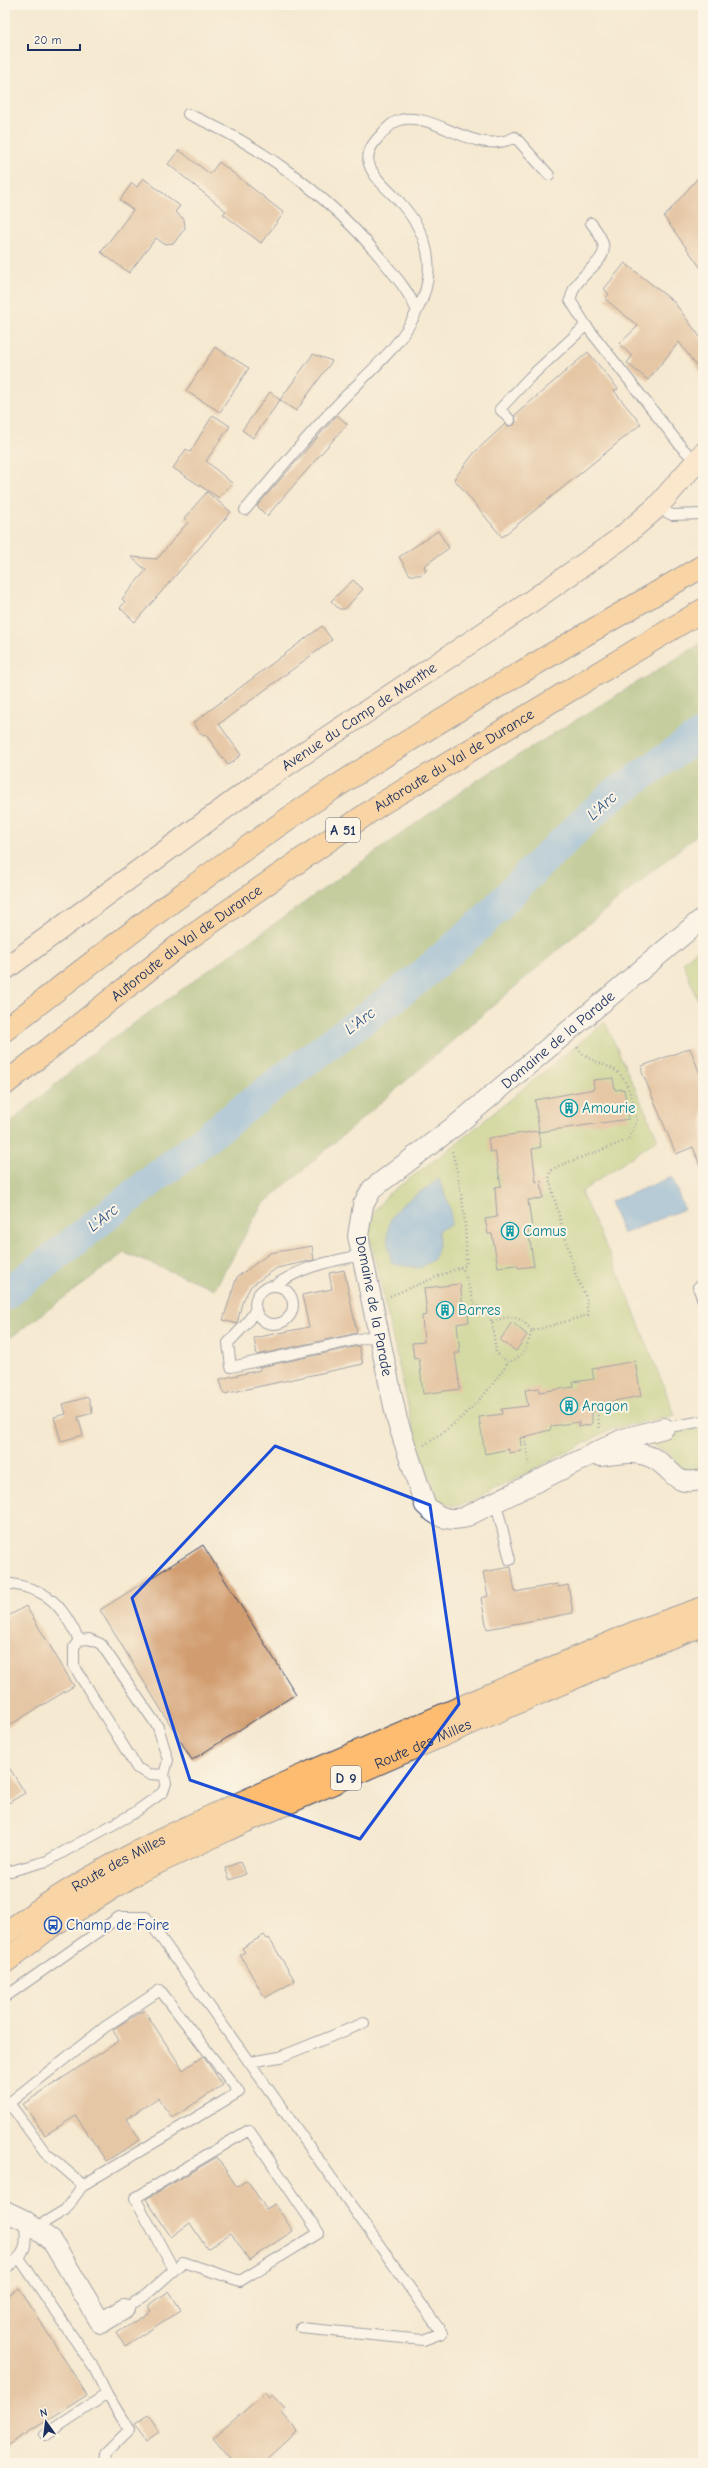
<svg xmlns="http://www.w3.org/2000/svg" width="708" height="2468" font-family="'Comic Neue',sans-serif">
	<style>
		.green { fill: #adc86e; stroke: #647c66 }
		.forest { fill: #8aac61; stroke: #526e60 }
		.water { fill: #69a7db; stroke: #426b9c }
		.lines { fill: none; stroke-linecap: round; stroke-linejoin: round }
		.river { stroke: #69a7db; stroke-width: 31 }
		.building { fill: #d19d6f }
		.service-casing { stroke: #3c4b6f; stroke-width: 12 }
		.minor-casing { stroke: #3c4b6f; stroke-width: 22 }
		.secondary-casing { stroke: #3c4b6f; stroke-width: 24 }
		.primary-casing { stroke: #3c4b6f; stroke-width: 24 }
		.motorway-casing { stroke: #3c4b6f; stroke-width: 24 }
		.path { stroke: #3c4b6f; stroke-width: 2.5; stroke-dasharray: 1 3; stroke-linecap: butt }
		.service { stroke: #fff; stroke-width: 10 }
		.minor { stroke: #fff; stroke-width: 20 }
		.secondary { stroke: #fee4c6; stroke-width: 22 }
		.primary { stroke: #fdbc70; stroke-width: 22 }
		.motorway { stroke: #fdbc70; stroke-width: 22 }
		.marked { fill: none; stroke: #1d4ed8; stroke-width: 3; stroke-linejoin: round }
		.labels { text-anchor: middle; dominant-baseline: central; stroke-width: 4; stroke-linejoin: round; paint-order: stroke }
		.shield { fill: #fcf5e5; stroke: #5e6a86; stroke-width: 1 }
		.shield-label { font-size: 14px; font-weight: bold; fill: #1b2f5e }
		.street-label { font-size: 15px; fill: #1b2f5e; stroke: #fcf5e5 }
		.culture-label { font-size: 15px; fill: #0d838f; stroke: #fcf5e5; text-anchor: start }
		.transit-label { font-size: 15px; fill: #164399; stroke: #fcf5e5; text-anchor: start }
		.water-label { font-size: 16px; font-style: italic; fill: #36598a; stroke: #fcf5e5 }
	</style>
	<rect width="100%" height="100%" fill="#fcf5e5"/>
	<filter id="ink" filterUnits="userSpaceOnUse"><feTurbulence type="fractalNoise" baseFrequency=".025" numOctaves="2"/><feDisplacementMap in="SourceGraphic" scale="8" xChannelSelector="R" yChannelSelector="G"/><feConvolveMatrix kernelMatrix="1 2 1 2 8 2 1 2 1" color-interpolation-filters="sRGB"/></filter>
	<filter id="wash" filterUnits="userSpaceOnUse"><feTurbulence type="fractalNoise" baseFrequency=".012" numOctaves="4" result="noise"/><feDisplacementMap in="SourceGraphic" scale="16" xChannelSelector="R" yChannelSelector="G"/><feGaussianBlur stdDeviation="0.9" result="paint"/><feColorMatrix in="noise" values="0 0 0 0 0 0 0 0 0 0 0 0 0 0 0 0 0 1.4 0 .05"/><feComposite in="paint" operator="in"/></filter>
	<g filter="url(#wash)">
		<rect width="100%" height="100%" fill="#f5e9d1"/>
		<path class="green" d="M703 945V1014L683 962Z
			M605 1022 658 1139 581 1192 624 1286 675 1415 611 1429 473 1501C459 1507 450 1508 437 1499L418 1447 410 1415 369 1233 374 1212 387 1195 447 1151Z
			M703 1426V1473L686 1474 668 1453 646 1442 648 1435Z"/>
		<path class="forest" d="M703 642V830L581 930 261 1206 215 1289 124 1253 5 1342V1127L96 1050 473 783Z"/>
		<path class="water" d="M672 1177 684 1209 623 1234 610 1202Z
			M439 1179 450 1209 451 1225 438 1230 439 1242 434 1259 420 1268 392 1264C378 1209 400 1208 439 1179Z"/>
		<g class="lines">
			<path class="river" d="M5 1295 277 1083 418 979 480 925 536 867 610 797 703 733"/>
		</g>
		<g id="blocks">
			<path class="building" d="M179 150 210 174 219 162 284 213 261 243 223 214 226 211 168 164Z
				M703 172V271L664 217Z
				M143 178 180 206 175 212 184 219 185 228 174 243 164 244 156 238 129 273 101 252 133 210 120 200 132 183 137 187Z
				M625 263 674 302 703 341V375L679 342 648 380 627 363 632 356 619 344 638 326 605 299 609 294 604 289Z
				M215 347 249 368 220 412 186 391Z
				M588 352 618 389 614 391 641 424 502 537 454 479 475 452 505 424 508 426 514 425 516 422 515 415Z
				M313 354 332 361 296 411 280 400Z
				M270 392 280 400 253 438 242 430Z
				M213 415 230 426 206 461 232 483 219 498 173 468 186 449 190 452Z
				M337 415 347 424 267 516 257 506Z
				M207 492 231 512 135 622 120 608 125 602 122 599 146 570 131 557 157 559 188 522 184 518Z
				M438 531 449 548 424 566 426 571 420 575H410L399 557Z
				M353 580 363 589 345 609H339L331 601Z
				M322 626 332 640 219 724 241 755 228 765 206 735 203 736 193 723Z
				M690 1048 703 1082 702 1171 693 1147 676 1154 642 1072V1066Z
				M613 1078 615 1090 624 1089 629 1119 539 1132 535 1100 594 1089 593 1080Z
				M538 1131 541 1147 532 1149 536 1182 541 1181 543 1198 528 1200 532 1228 528 1229 534 1266 518 1268 517 1265 498 1267 492 1234H488L485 1219 497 1217 495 1187 501 1186 495 1151 490 1152 488 1138Z
				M312 1246 314 1260 277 1268 251 1286 242 1303 237 1324 223 1320 237 1277 270 1253Z
				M344 1270 357 1333 257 1355 254 1338 309 1327 302 1295 332 1289 329 1273Z
				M460 1284 463 1306 467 1305 469 1322 457 1324 460 1353H455L460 1389 423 1394 419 1358 414 1359 412 1343 424 1342 422 1316 427 1315 424 1288Z
				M512 1322 527 1335 516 1351 500 1340Z
				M359 1346 363 1364 224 1394 220 1379 260 1370V1367Z
				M635 1361 641 1396 603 1403 604 1410 592 1412V1424L579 1427V1422L551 1426 550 1430 520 1438 522 1451 509 1453V1449L485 1454 479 1417 502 1414 501 1409 528 1406 525 1390 539 1388V1392L574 1387 573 1382 594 1379 592 1369Z
				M88 1397 93 1413 78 1417 83 1435 61 1441 54 1417 66 1414 63 1404Z
				M203 1545 296 1694 192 1760 100 1610Z
				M511 1567 515 1592 557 1584 558 1587 568 1585 573 1613 487 1629 481 1598 488 1596 483 1572Z
				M26 1606 74 1686 5 1728V1618Z
				M5 1761 25 1793 5 1805Z
				M240 1862 246 1874 230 1880 225 1868Z
				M264 1935 267 1939 269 1938 295 1981 265 1998 240 1955 245 1952 242 1948Z
				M144 2010 183 2070 203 2056 223 2085 172 2118 158 2098 126 2119 140 2140 106 2161 76 2116 45 2135 23 2104 119 2041 113 2029Z
				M217 2157 237 2187 247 2180 266 2209 275 2204 293 2231 249 2260 231 2233 207 2249 190 2223 171 2237 146 2199Z
				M19 2288 87 2395 5 2447V2297Z
				M169 2291 181 2310 125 2346 117 2333 151 2311 148 2306Z
				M265 2393 269 2398 272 2395 286 2410 282 2413 297 2431 262 2463H234L213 2438Z
				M148 2415 159 2432 146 2441 134 2424Z"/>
		</g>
	</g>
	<g filter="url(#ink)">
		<use href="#blocks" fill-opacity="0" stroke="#3c4b6f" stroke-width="1"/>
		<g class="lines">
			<defs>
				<path id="service" d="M188 114C263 146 332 198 383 261 397 278 409 292 417 311 439 269 429 233 397 199 387 189 373 177 369 164 366 154 371 146 377 139 383 133 391 122 400 120 436 111 475 158 515 137L549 175
					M591 223C619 258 595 259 576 285 573 289 572 295 570 300L585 324 683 449 697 461
					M510 420 500 409 529 378 581 330 585 324
					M657 507 672 515 703 514
					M245 510C276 474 306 437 339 403 367 373 399 349 417 311
					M274 1286C303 1266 328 1262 362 1255
					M255 1305a19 19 0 1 1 38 0a19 19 0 1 1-38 0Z
					M698 1287 703 1300
					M256 1309 246 1324 228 1343 231 1367 378 1335
					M664 1428 703 1421
					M496 1503 510 1560
					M5 1583C48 1589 60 1602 79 1640
					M5 1869 11 1871 47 1861 134 1813 163 1792 166 1783 164 1775 168 1760 158 1727 101 1644 89 1639 79 1640 74 1647V1666L137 1768 149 1774 164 1775
					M5 1997 119 1917H146L249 2062 280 2057 364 2023
					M249 2062 442 2333 423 2340 301 2328
					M35 2228 65 2210 83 2185 239 2092 160 1990 105 2027 9 2103 45 2152 83 2185
					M20 2259 94 2368 107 2394 45 2435
					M5 2269C27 2254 28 2246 24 2220
					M124 2309 146 2295 183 2262 240 2281 319 2233 249 2130 135 2198 174 2270
					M104 2463 105 2454 129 2430 107 2394"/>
				<g id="minor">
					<path id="s1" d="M664 1428 623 1439 463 1518C446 1521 437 1517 425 1505L397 1420 358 1236 363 1205 372 1189 460 1122 703 918"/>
					<path d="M601 1456C620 1453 641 1449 658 1461 678 1475 673 1485 703 1480"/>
					<path d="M5 2211 24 2220 52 2241 101 2323 124 2309"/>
				</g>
				<g id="secondary">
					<path id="s2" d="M5 969 256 785 516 612 620 539 657 507 703 454"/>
				</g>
				<g id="primary">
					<path id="s3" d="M5 1934C100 1862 212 1815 320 1768 426 1722 532 1677 638 1631L703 1608"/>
					<path id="s4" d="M5 1962 53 1925 140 1871 244 1822 647 1646 703 1625"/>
				</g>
				<g id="motorway">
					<path d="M5 1030C112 947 218 864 331 790 453 711 577 639 703 566"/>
					<path id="s5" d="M5 1084 182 943 381 804 703 610"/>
				</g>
			</defs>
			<use href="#service" class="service-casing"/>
			<use href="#minor" class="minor-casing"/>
			<use href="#secondary" class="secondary-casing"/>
			<use href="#primary" class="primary-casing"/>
			<use href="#motorway" class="motorway-casing"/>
			<path class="path" d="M696 1156 703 1153
				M460 1267 463 1269 475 1305 488 1313 492 1322 496 1353 508 1362C524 1359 527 1345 532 1331L588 1315 586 1297 576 1276 549 1179 550 1172 556 1167 628 1140 637 1121C634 1106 629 1079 616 1071 603 1062 587 1062 577 1047
				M390 1296 466 1265C467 1226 462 1189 452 1151
				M492 1322C510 1315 519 1314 532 1331
				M597 1411 600 1430
				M525 1437 529 1465
				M424 1445C458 1424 487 1396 508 1362"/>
			<use href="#service" class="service"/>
			<use href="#minor" class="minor"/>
			<use href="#secondary" class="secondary"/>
			<use href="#primary" class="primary"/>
			<use href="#motorway" class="motorway"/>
		</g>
	</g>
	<path d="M0 0H708V2468H0ZM275 1446 430 1505 459 1704 360 1839 190 1780 132 1598Z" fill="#f5e9d1" fill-opacity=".55" fill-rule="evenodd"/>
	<path class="marked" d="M275 1446 430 1505 459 1704 360 1839 190 1780 132 1598Z"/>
	<defs>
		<symbol id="building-ring" viewBox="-11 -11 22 22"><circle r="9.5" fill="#fcf5e5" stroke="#0f9aa8" stroke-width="1.5"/><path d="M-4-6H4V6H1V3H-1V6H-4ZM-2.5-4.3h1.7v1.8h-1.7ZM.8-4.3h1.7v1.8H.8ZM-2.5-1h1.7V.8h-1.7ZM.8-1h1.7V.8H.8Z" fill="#0f9aa8"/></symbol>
		<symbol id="bus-ring" viewBox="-11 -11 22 22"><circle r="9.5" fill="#fcf5e5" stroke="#1a4fb4" stroke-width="1.5"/><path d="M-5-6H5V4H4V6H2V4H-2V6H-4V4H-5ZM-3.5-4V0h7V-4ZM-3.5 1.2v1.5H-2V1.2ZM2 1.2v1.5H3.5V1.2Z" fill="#1a4fb4"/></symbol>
	</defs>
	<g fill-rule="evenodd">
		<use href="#building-ring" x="559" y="1098" width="20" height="20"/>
		<use href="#building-ring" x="500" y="1221" width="20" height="20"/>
		<use href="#building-ring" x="435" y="1300" width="20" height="20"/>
		<use href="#building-ring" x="559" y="1396" width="20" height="20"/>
		<use href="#bus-ring" x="43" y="1915" width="20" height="20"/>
	</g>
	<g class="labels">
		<g class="shield">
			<rect x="326" y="818" width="34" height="24" rx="3"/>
			<rect x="331" y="1766" width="30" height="24" rx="3"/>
		</g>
		<g class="shield-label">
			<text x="343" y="830">A 51</text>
			<text x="346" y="1778">D 9</text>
		</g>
		<g class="street-label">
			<text stroke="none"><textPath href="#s2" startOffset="435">Avenue du Camp de Menthe</textPath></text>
			<text stroke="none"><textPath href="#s5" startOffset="554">Autoroute du Val de Durance</textPath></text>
			<text stroke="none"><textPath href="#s5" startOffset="230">Autoroute du Val de Durance</textPath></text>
			<text stroke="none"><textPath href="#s1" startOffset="829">Domaine de la Parade</textPath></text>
			<text transform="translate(374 1306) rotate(79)">Domaine de la Parade</text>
			<text stroke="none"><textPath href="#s4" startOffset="473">Route des Milles</textPath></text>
			<text stroke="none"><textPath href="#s3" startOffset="134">Route des Milles</textPath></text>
		</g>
		<g class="culture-label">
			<text x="582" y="1108">Amourie</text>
			<text x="523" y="1231">Camus</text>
			<text x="458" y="1310">Barres</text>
			<text x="582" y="1406">Aragon</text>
		</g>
		<g class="transit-label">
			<text x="66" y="1925">Champ de Foire</text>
		</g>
		<g class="water-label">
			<text transform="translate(602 806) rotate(-42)">L'Arc</text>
			<text transform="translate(360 1021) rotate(-37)">L'Arc</text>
			<text transform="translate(103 1218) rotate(-38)">L'Arc</text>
		</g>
	</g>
	<rect width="708" height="2468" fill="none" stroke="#fcf5e5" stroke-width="20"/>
	<g transform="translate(46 2422) rotate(346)" stroke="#fcf5e5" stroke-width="3" paint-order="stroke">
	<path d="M0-3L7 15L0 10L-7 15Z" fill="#1b2f5e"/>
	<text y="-6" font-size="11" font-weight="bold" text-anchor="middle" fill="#1b2f5e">N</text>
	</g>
	<path d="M28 44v6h52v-6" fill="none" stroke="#1b2f5e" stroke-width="2"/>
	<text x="34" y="44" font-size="12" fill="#1b2f5e" stroke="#fcf5e5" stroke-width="3" paint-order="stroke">20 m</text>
</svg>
